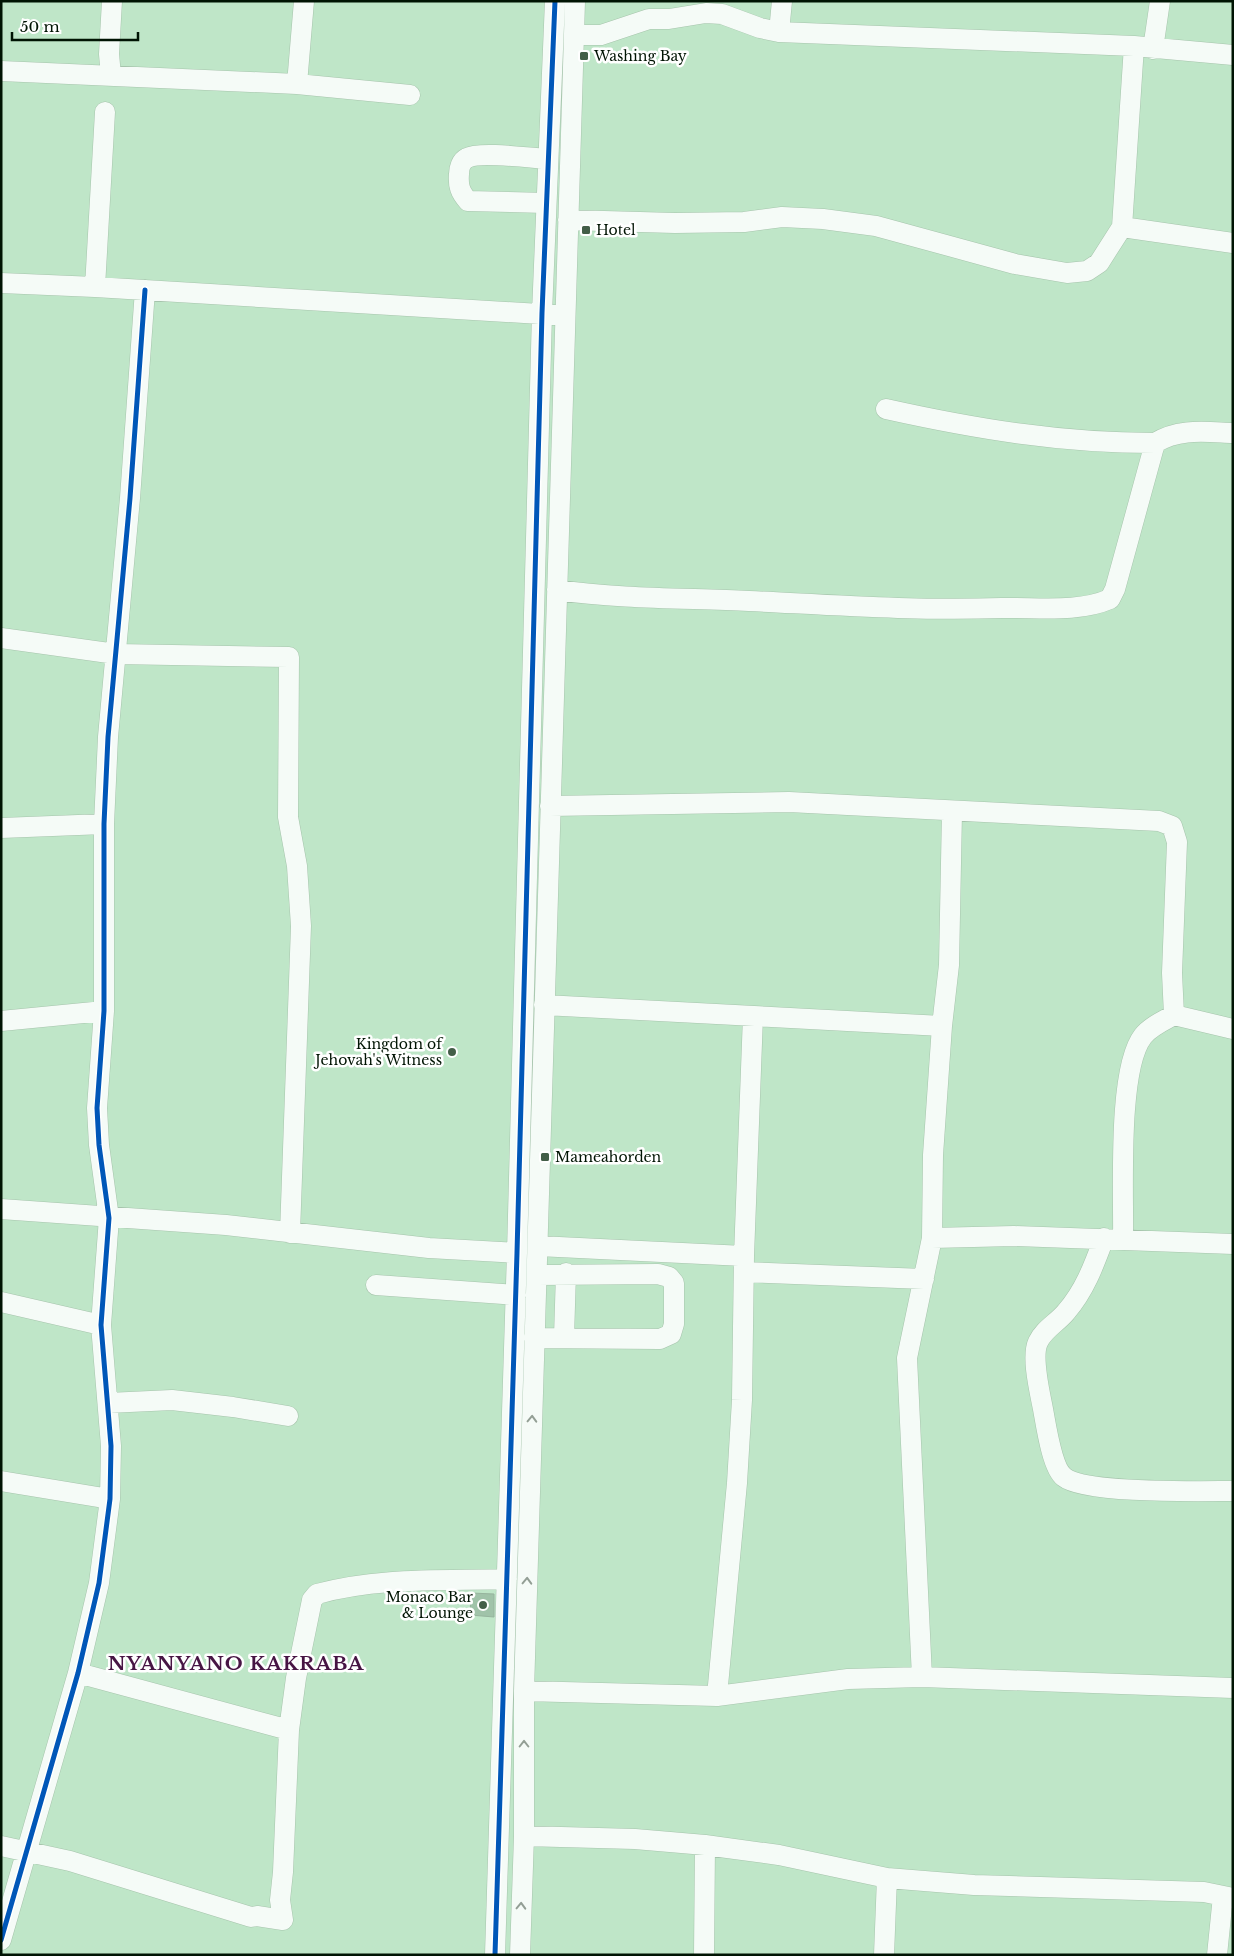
<svg xmlns="http://www.w3.org/2000/svg" width="1234" height="1956" font-family="'Libre Baskerville',serif">
	<style>
		.building { fill: #a0c3a9; stroke: #96b49d }
		.lines { fill: none; stroke-linecap: round; stroke-linejoin: round }
		.minor-casing { stroke: #a6c4ac; stroke-width: 21 }
		.minor { stroke: #f5fbf7; stroke-width: 20 }
		.cycleway-casing { stroke: #fff; stroke-width: 8 }
		.cycleway { stroke: #0057b8; stroke-width: 5 }
		.oneway { stroke: #939f95 }
		.poi-dot { fill: #435e48; stroke: #fff; stroke-width: 2 }
		.labels { text-anchor: middle; dominant-baseline: central; stroke-width: 5; stroke-linejoin: round; paint-order: stroke }
		.poi-label { font-size: 14px; fill: #001403; stroke: #fff; text-anchor: start }
		.district-label { font-size: 19px; font-weight: bold; letter-spacing: 1px; fill: #471544; stroke: #fff }
	</style>
	<rect width="100%" height="100%" fill="#bfe6c8"/>
	<path class="building" d="M471 1593 494 1594V1617L470 1615Z"/>
	<g class="lines">
		<defs>
			<path id="minor" d="M779 32 782 1
				M574 35H601L649 19H669L706 13 722 14 760 28 779 32 1134 46 1233 55
				M1153 49 1160 1
				M1 71 297 84 410 95
				M111 76 109 54 112 1
				M297 84 304 1
				M546 203 468 201C460 192 458 186 459 174 459 168 461 161 467 158 479 151 531 158 548 159
				M568 220 675 223 744 222 782 217 823 219 876 226 1015 264 1067 273 1087 271 1099 263 1122 227 1233 243
				M1122 227 1134 46
				M1 283 95 287 556 315
				M95 287 105 112
				M886 409C976 429 1061 443 1155 443 1179 428 1205 432 1233 433
				M557 590C621 599 685 598 749 601 833 605 917 611 1002 608 1036 607 1078 613 1110 599L1115 589 1155 443
				M1 638 116 654 289 657 288 817 297 866 301 926 290 1233
				M550 806 789 802 1159 821 1172 826 1177 842 1172 973 1174 1015 1233 1029
				M1 828 104 824
				M544 1005 942 1026
				M1 1021 104 1011
				M1 1209 226 1225 429 1248 517 1253
				M932 1238 1014 1236 1233 1244
				M1104 1238C1094 1265 1085 1290 1066 1312 1057 1323 1044 1329 1038 1342 1031 1357 1040 1393 1043 1409 1046 1425 1052 1468 1064 1477 1085 1494 1202 1491 1233 1491
				M1123 1239C1124 1194 1117 1069 1143 1036 1150 1027 1163 1021 1174 1015
				M538 1246 744 1256
				M744 1272 924 1279
				M376 1285 516 1295
				M1 1302 101 1325
				M564 1337 566 1273
				M534 1338 660 1339 671 1334 674 1324V1283L669 1277 658 1274 537 1275
				M108 1403 172 1400 233 1407 288 1416
				M1 1481 110 1499
				M78 1673 289 1730
				M922 1677 907 1358 932 1238 933 1155 942 1026 949 965 952 812
				M524 1691 717 1696 848 1679 922 1677 1233 1688
				M717 1696 737 1483 742 1400 744 1256 753 1016
				M524 1836 635 1839 705 1845 779 1855 887 1878 974 1885 1204 1892 1233 1898
				M1 1846 70 1861 251 1917 257 1916 283 1920 280 1900 283 1872 289 1730 296 1678 312 1600 317 1594C378 1577 444 1581 507 1579
				M1 1940 78 1673 99 1583 110 1499 111 1446 101 1325 109 1218 99 1145 97 1108 104 1011V824L108 737 130 498 145 290
				M495 1955 517 1253 542 313 555 1
				M520 1955 524 1836V1691L575 1
				M704 1955 705 1845
				M884 1955 887 1878
				M1217 1955 1223 1896"/>
		</defs>
		<use href="#minor" class="minor-casing"/>
		<use href="#minor" class="minor"/>
		<defs>
			<path id="cycleway" d="M1 1940 78 1673 99 1583 110 1499 111 1446 101 1325 109 1218 99 1145 97 1108 104 1011V824L108 737 130 498 145 290
				M495 1955 517 1253 542 313 555 1"/>
		</defs>
		<use href="#cycleway" class="cycleway-casing"/>
		<use href="#cycleway" class="cycleway"/>
	</g>
	<defs><path id="oneway-chevron" d="M-2-3.5L2.5 0L-2 3.5" fill="none" stroke-width="1.6" stroke-linecap="round" stroke-linejoin="round" transform="scale(1.25)"/></defs>
	<g class="oneway">
		<use href="#oneway-chevron" transform="translate(532 1419) rotate(-88)"/>
		<use href="#oneway-chevron" transform="translate(527 1581) rotate(-88)"/>
		<use href="#oneway-chevron" transform="translate(524 1744) rotate(-90)"/>
		<use href="#oneway-chevron" transform="translate(521 1906) rotate(-88)"/>
	</g>
	<g class="poi-dot">
		<rect x="579" y="51" width="10" height="10" rx="2.5"/>
		<rect x="581" y="225" width="10" height="10" rx="2.5"/>
		<circle cx="452" cy="1052" r="5"/>
		<rect x="540" y="1152" width="10" height="10" rx="2.5"/>
		<circle cx="483" cy="1605" r="5"/>
	</g>
	<g class="labels">
		<g class="poi-label">
			<text x="594" y="56">Washing Bay</text>
			<text x="596" y="230">Hotel</text>
			<text x="442" y="1044" text-anchor="end">Kingdom of<tspan x="442" dy="16">Jehovah's Witness</tspan></text>
			<text x="555" y="1157">Mameahorden</text>
			<text x="473" y="1597" text-anchor="end">Monaco Bar<tspan x="473" dy="16">&amp; Lounge</tspan></text>
		</g>
		<g class="district-label">
			<text x="236" y="1663">NYANYANO KAKRABA</text>
		</g>
	</g>
	<rect width="1234" height="1956" fill="none" stroke="#001403" stroke-width="5"/>
	<path d="M12 32v8h126v-8" fill="none" stroke="#001403" stroke-width="2.5"/>
	<text x="20" y="32" font-size="15" fill="#001403" stroke="#ffffff" stroke-width="4" paint-order="stroke">50 m</text>
</svg>
